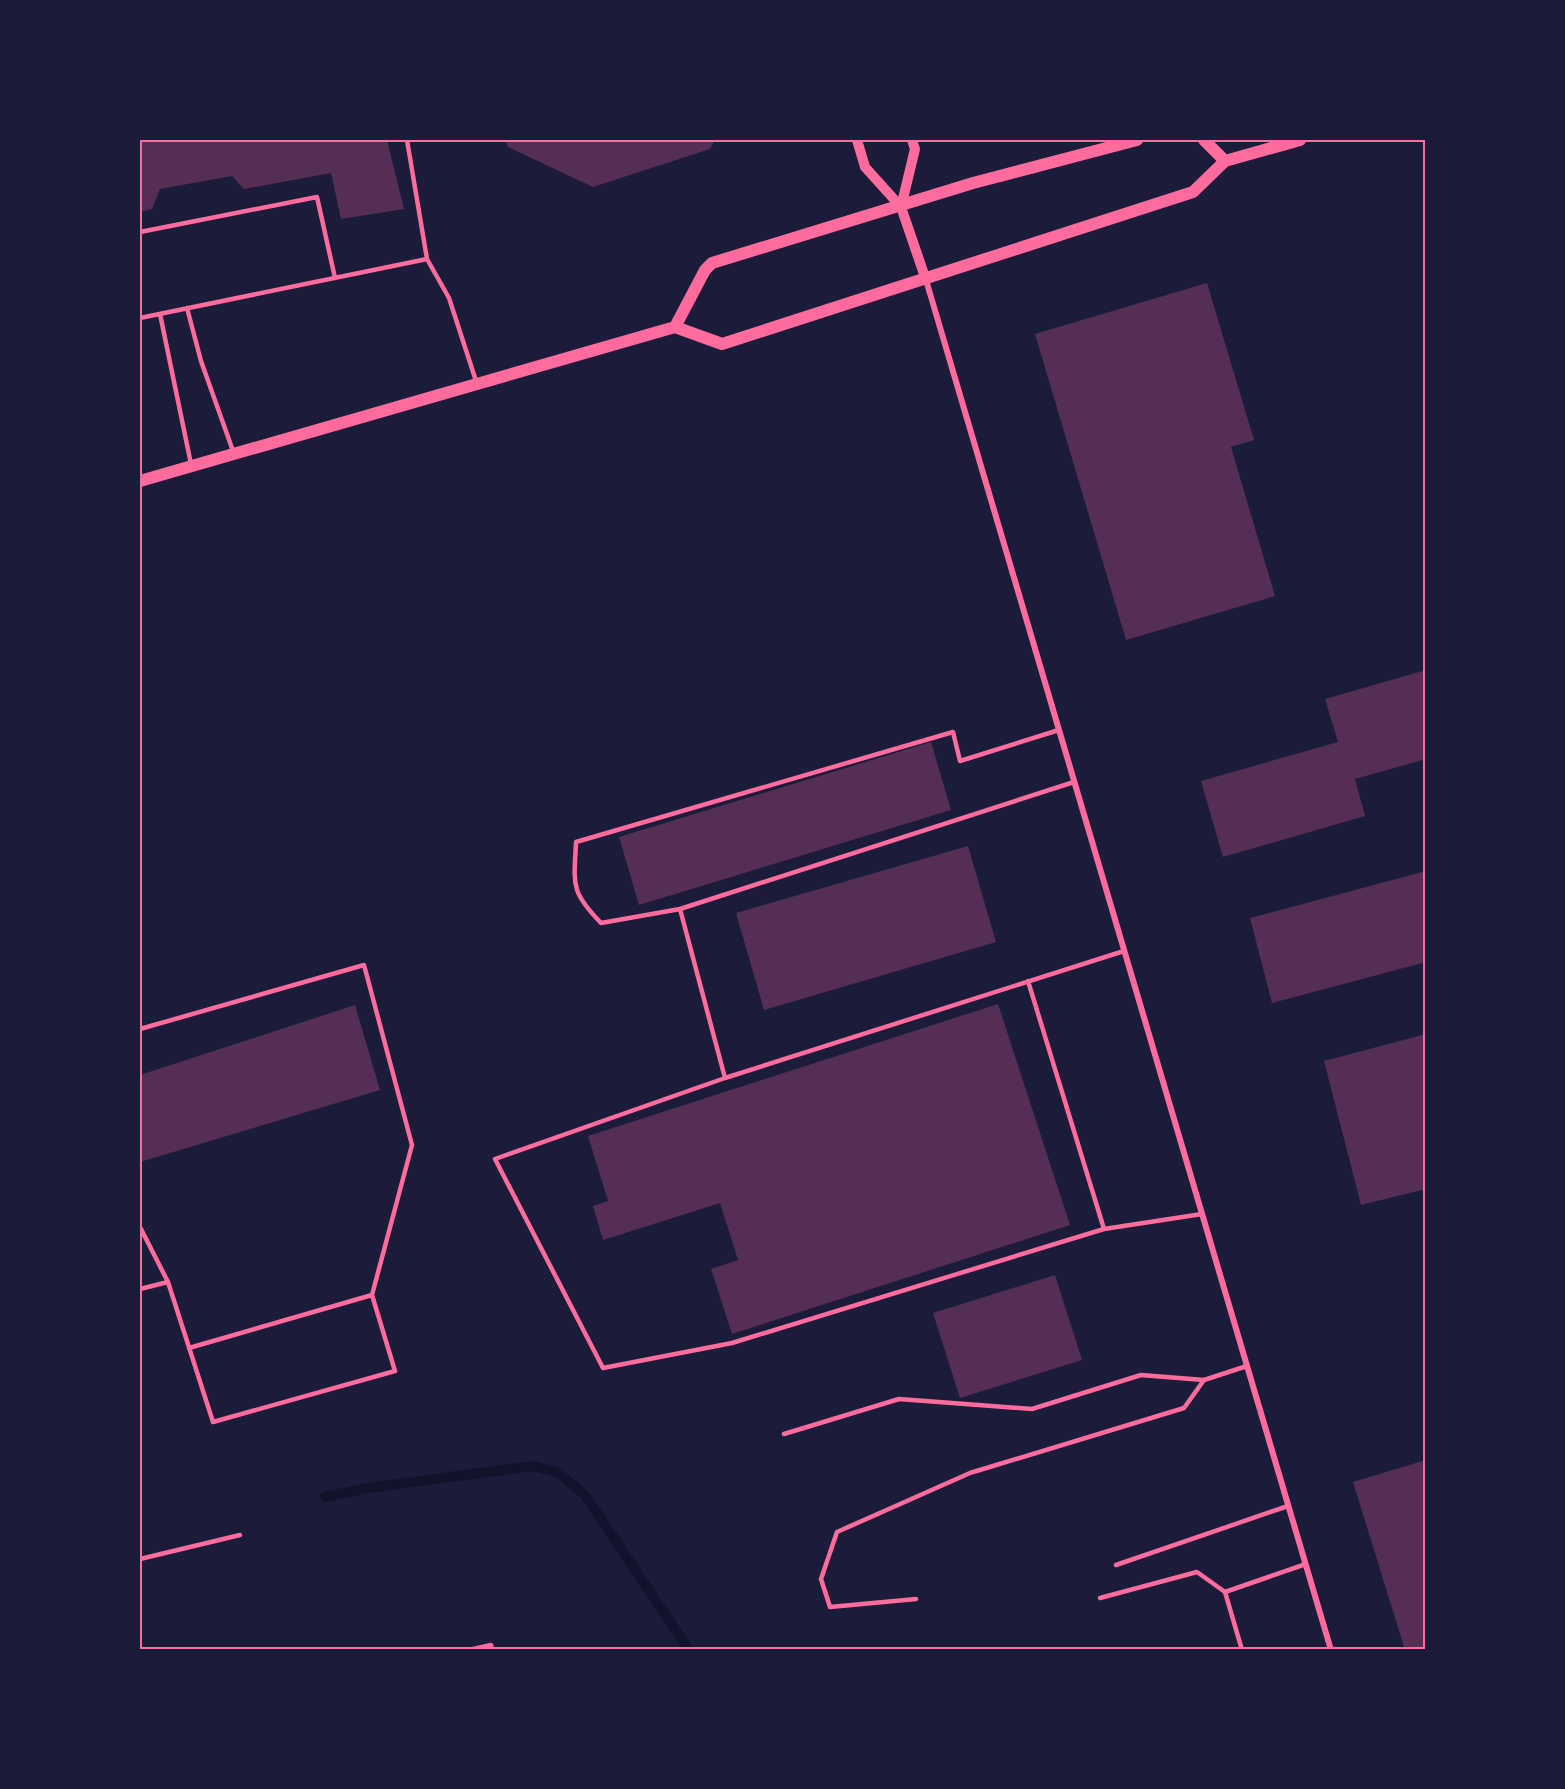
<svg xmlns="http://www.w3.org/2000/svg" width="1565" height="1789" font-family="Raleway,sans-serif">
	<style>
		.lines { fill: none; stroke-linecap: round; stroke-linejoin: round }
		.stream { stroke: #12122b; stroke-width: 10 }
		.building { fill: #542f53 }
		.service { stroke: #ff6b9d; stroke-width: 4.5 }
		.minor { stroke: #ff6b9d; stroke-width: 6 }
		.tertiary { stroke: #ff6b9d; stroke-width: 10 }
		.secondary { stroke: #ff6b9d; stroke-width: 12 }
		.neatline { fill: none; stroke: #ff6b9d; stroke-width: 2 }
	</style>
	<rect width="100%" height="100%" fill="#1b1b3a"/>
	<g class="lines">
		<path class="stream" d="M325 1497 367 1488 533 1466 557 1472 585 1495 689 1650"/>
	</g>
	<path class="building" d="M140 140H387L404 209 341 219 331 173 244 189 232 176 160 189 152 209 140 212Z
		M505 140H715L710 149 593 187 508 147Z
		M1207 283 1254 440 1231 447 1275 596 1126 640 1035 334Z
		M1426 670V759L1355 779 1365 816 1223 857 1201 781 1338 742 1325 699Z
		M931 742 951 810 639 905 619 837Z
		M968 846 996 942 764 1010 736 913Z
		M1426 871V962L1272 1003 1250 918Z
		M998 1004 1070 1225 732 1334 711 1269 738 1260 720 1203 603 1240 593 1206 608 1201 588 1136Z
		M355 1005 380 1090 140 1162V1075Z
		M1426 1034V1189L1361 1205 1324 1061Z
		M1055 1275 1082 1360 960 1398 933 1313Z
		M1426 1460V1650H1405L1353 1482Z"/>
	<g class="lines">
		<path class="service" d="M140 232 317 197 335 278
			M427 259 449 298 477 384
			M187 308 201 361 233 451
			M160 314 191 464
			M140 318 427 259 407 140
			M680 909 601 923C570 891 574 885 576 842L953 732 960 761 1059 730
			M1124 951 725 1078 495 1159 603 1368 732 1343 1104 1229 1202 1214
			M1028 981 1104 1229
			M140 1029 364 965 412 1145 372 1295 395 1371 213 1422 168 1282 140 1289
			M725 1078 680 909 1074 782
			M140 1227 168 1282
			M189 1348 372 1295
			M784 1434 899 1399 1032 1409 1141 1375 1204 1380 1247 1366
			M140 1559 240 1535
			M1116 1565 1288 1506
			M1100 1598 1197 1572 1225 1592
			M916 1599 830 1607 821 1579 837 1532 970 1473 1184 1408 1204 1380
			M469 1650 491 1645 492 1650
			M1242 1650 1225 1592 1306 1564"/>
		<path class="minor" d="M926 280 1331 1650"/>
		<path class="tertiary" d="M857 140 865 167 901 207 926 280
			M901 207 915 149 912 140"/>
		<path class="secondary" d="M1204 140 1225 161
			M675 327 705 270 712 263 973 183 1137 140
			M140 481 675 327 722 344 1193 192 1225 161 1300 140"/>
	</g>
	<rect width="1565" height="1789" fill="none" stroke="#1b1b3a" stroke-width="282"/>
	<rect x="141" y="141" width="1283" height="1507" class="neatline"/>
</svg>
